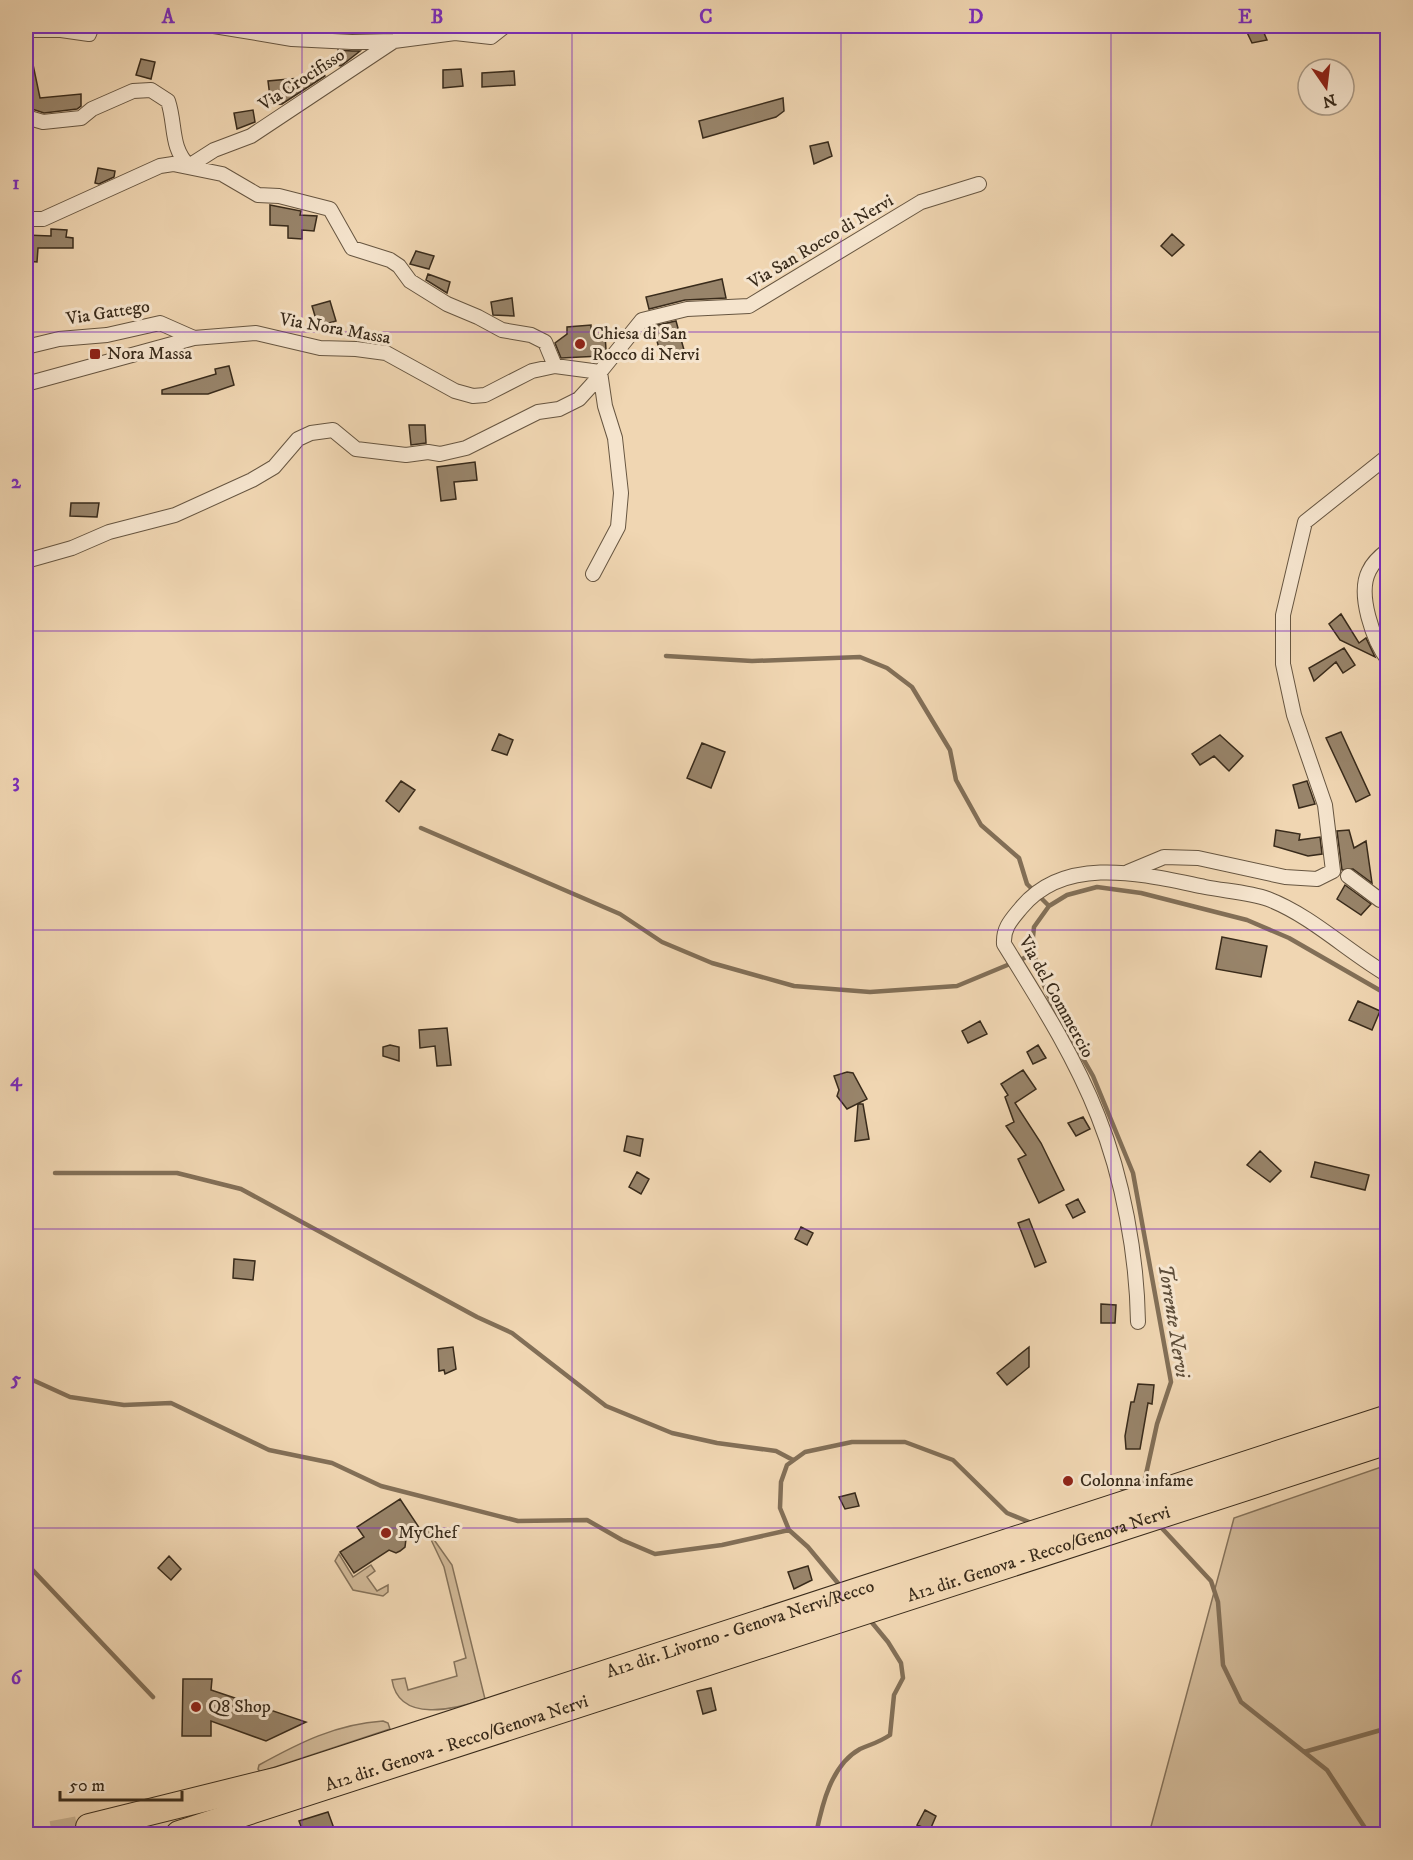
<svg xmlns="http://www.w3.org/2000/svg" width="1413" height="1860" font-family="'IM FELL DW Pica',serif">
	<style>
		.grass { fill: #d1b998; stroke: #85725a; stroke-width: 1.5 }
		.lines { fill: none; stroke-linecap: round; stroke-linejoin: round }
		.stream { stroke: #826f57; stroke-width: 4.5 }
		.building { fill: #98846a; stroke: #392b1b; stroke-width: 1.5 }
		.highway-tunnel { stroke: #cbb494; stroke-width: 26; stroke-dasharray: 26 13; stroke-linecap: butt }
		.street-casing { stroke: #675641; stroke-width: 16 }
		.highway-casing { stroke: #392b1b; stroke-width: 28 }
		.street { stroke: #f5e4cd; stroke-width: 14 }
		.highway { stroke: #f0d6b2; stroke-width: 26 }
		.grid { fill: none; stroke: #7b2cbf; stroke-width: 1.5; stroke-opacity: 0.55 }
		.poi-dot { fill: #8f2418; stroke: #f5e4cd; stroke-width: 2 }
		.labels { text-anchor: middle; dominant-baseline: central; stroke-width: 6; stroke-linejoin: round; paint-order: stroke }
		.street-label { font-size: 18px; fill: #392b1b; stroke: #f5e4cd }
		.poi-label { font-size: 18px; fill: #392b1b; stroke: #f5e4cd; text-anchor: start }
		.water-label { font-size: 20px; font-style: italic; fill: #5d4d39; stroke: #f5e4cd }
		.neatline { fill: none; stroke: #7b2cbf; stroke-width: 2 }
		.grid-label { font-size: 20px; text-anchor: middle; font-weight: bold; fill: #7b2cbf }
	</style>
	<rect width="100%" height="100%" fill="#f0d6b2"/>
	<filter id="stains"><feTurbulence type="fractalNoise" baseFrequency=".00333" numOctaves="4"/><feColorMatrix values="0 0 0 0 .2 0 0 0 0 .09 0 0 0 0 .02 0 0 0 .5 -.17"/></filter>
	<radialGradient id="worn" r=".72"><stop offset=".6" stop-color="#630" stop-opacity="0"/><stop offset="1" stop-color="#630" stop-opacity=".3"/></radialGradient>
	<path class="grass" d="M1387 1465V1834H1149L1234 1518Z
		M425 1527 452 1565 485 1699C456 1709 399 1724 392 1680L405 1678 408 1690 457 1676 454 1662 466 1658 444 1567Z
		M339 1554 353 1577 371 1565 375 1571 367 1577 377 1591 388 1585V1592L383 1596 353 1590 335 1561Z
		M383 1721 388 1723 390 1729 260 1772 258 1769 259 1765C299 1743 336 1724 383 1721Z"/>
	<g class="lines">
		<path class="stream" d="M666 656 752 661 860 657 887 668 912 687 950 750 956 780 981 825 1019 858 1027 884 1049 906
			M421 828 620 914 662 942 712 963 794 986 870 992 957 986 1034 954
			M55 1173H177L241 1189 477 1317 512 1333 606 1406 672 1433 717 1443 776 1451 793 1460
			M26 1377 70 1397 124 1405 171 1403 269 1450 332 1463 381 1486 518 1521 587 1520 622 1540 655 1554 722 1545 789 1530
			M1114 1482 1128 1493
			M1143 1488 1157 1424 1171 1382 1133 1173 1093 1076 1053 1006 1040 976 1032 946 1034 927 1049 906 1067 895 1097 887 1141 893 1247 920 1289 938 1388 995
			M1158 1524 1211 1581 1218 1602 1223 1665 1241 1702 1327 1770 1369 1834
			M26 1563 153 1697
			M842 1588 808 1547 789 1530 780 1508 781 1482 787 1465 805 1452 852 1442H905L953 1460 1007 1513 1034 1524
			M1304 1752 1388 1728
			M816 1834C822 1805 831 1765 860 1749 871 1744 878 1743 890 1735L894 1695 903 1678 901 1663 888 1642 869 1619"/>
	</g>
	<path class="building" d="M1244 26H1261L1267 40 1252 43Z
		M338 50 352 51H360L341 66 336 65Z
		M26 55H31L40 98 81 94V106L77 109 44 113 29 108V98L26 99Z
		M141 59 155 62 151 79 136 75Z
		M461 69 463 86 443 88V70Z
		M514 71 515 85 482 87V73Z
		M323 72 325 76 282 104 271 105 268 81 311 77V74Z
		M783 98 784 111 776 117 703 138 699 121Z
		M253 110 255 122 237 129 234 113Z
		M828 142 832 156 814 164 810 146Z
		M98 168 115 171 114 177 99 184 95 183Z
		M270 205 301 211 300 215 317 216 314 231 302 230V239L288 238V226L270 225Z
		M51 229 67 230 66 237 73 238V248H38L37 262 26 261V235L51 236Z
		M1172 234 1184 245 1172 256 1161 246Z
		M416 251 434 256 429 269 410 264Z
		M428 274 450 282 447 293 426 280Z
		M722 279 726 298 685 300 649 309 646 297Z
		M512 298 514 316 493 315 491 302Z
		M330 301 336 321 318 326 312 306Z
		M676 321 684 350 661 356 653 326Z
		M591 325V335L605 334 606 350 601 356 561 358 555 343 567 334V327Z
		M229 366 234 385 208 394H162V390L216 374 215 369Z
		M409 425H425L426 443 411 445Z
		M475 462 477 480 454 482 456 499 441 501 437 467Z
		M71 503H99L97 517 70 516Z
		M1341 614 1359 643 1366 638 1375 657 1340 640 1329 624Z
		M1344 648 1355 665 1343 673 1336 662 1314 681 1309 668Z
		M1341 732 1370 795 1356 802 1326 738Z
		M499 734 513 740 507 755 492 750Z
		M1220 735 1243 756 1229 771 1214 756 1200 765 1192 754Z
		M702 743 725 752 711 788 687 778Z
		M401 781 415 790 399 812 386 801Z
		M1307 781 1315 804 1299 808 1293 785Z
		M1276 830 1300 834 1299 840 1320 837 1322 854 1308 856 1274 846Z
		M1349 830 1354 848 1366 841 1372 883 1353 869 1342 870 1337 831Z
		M1345 885 1371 904 1361 915 1337 899Z
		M1222 937 1267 946 1261 977 1216 969Z
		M1358 1001 1380 1011 1372 1030 1349 1020Z
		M980 1021 987 1034 968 1043 962 1031Z
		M447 1028 451 1065 437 1066 435 1046 420 1048 419 1030Z
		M390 1045 399 1047V1061L383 1056V1047Z
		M1038 1045 1046 1058 1033 1064 1027 1052Z
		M1023 1070 1036 1089 1015 1103 1041 1143 1064 1190 1039 1203 1018 1159 1026 1155 1006 1126 1014 1122 1005 1097 1008 1095 1001 1084Z
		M847 1072 853 1073 867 1099 847 1109 837 1096 839 1090 834 1076Z
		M858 1104H863L869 1139 855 1141Z
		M1083 1117 1090 1129 1076 1136 1068 1123Z
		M627 1136 643 1139 640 1156 624 1151Z
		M1260 1151 1281 1171 1270 1182 1247 1165Z
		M1315 1162 1369 1175 1365 1190 1311 1177Z
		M637 1172 649 1179 641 1194 629 1187Z
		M1078 1199 1085 1212 1073 1218 1066 1205Z
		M1029 1219 1046 1262 1035 1267 1018 1223Z
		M801 1227 813 1233 807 1245 795 1239Z
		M234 1259 255 1261 253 1280 233 1278Z
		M1101 1304 1116 1305 1115 1323H1101Z
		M453 1347 456 1369 445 1374 444 1370 439 1371 438 1349Z
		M1029 1347V1367L1007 1385 997 1373Z
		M1138 1384 1154 1385 1152 1404 1148 1403 1140 1449H1126L1125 1436 1131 1402H1134Z
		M855 1493 859 1506 845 1509 839 1497Z
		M400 1499 420 1529 406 1539 405 1547 400 1551 396 1553 389 1550 354 1573 340 1552 364 1537 357 1527Z
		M169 1556 181 1569 171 1580 158 1568Z
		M808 1566 812 1580 794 1589 788 1572Z
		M183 1679H212L211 1690 306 1722 266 1741 211 1721V1736H182Z
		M711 1688 716 1710 703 1714 697 1691Z
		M925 1810 936 1816 930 1830 917 1825Z
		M328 1812 336 1834H304L299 1821Z"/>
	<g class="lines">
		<path class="highway-tunnel" d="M52 1834 89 1827"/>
		<defs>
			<path id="street" d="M214 26 292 39 352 42 394 41 455 33 491 37 505 26
				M26 30H61L89 34 92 26
				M26 117 43 122 81 118 92 109 133 91 151 90 168 101C176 125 170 148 189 166
				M189 166 214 150 251 136 394 41
				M26 219H43L160 166 173 164 222 174 258 195 279 196 330 209 352 248 390 260 399 266 410 281 447 304 478 317 502 330 531 335 545 342 555 366
				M26 347 59 339 107 335 160 323 194 338
				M26 384 194 338 256 333 320 348 356 349 386 353 455 391 473 396 485 395 532 371 555 366 600 372
				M1388 550C1380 556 1373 562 1369 571 1357 594 1373 640 1388 660
				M26 561 72 548 109 532 175 515 252 480 274 467 298 439 311 433 333 430 356 449 406 455 428 452 440 454 466 448 538 412 559 409 579 399 599 377
				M593 574 618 527 621 493 615 438 605 406 600 372 642 320 687 309 749 306 921 202 979 184
				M1128 872 1164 857 1198 858 1285 877 1317 879 1333 871 1325 805 1294 715 1283 664V615L1305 522 1388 456
				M1348 876 1380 900 1388 902
				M1138 1322C1137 1256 1123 1178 1098 1116 1074 1055 1038 999 1004 944 1003 928 1011 920 1021 908 1066 853 1146 875 1205 887 1225 891 1249 892 1268 899 1312 916 1348 952 1388 975"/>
			<g id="highway">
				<path id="s1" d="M89 1827 279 1780 1388 1418"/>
				<path id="s2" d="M179 1834 1388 1441"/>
			</g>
		</defs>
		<use href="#street" class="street-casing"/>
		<use href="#highway" class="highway-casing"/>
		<use href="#street" class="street"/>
		<use href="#highway" class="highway"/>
	</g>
	<path class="grid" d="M302 26V1834M572 26V1834M841 26V1834M1111 26V1834M26 332H1388M26 631H1388M26 930H1388M26 1229H1388M26 1528H1388"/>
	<g class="poi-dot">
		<circle cx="580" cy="344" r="6"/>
		<rect x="89" y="348" width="12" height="12" rx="3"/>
		<circle cx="1068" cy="1481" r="6"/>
		<circle cx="386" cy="1533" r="6"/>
		<circle cx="196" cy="1707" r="6"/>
	</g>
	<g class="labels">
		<g class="street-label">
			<text transform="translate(302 80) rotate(-33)">Via Crocifisso</text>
			<text transform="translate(821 242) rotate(-31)">Via San Rocco di Nervi</text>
			<text transform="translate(108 313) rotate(-9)">Via Gattego</text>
			<text transform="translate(335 329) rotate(10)">Via Nora Massa</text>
			<text transform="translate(1056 997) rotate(61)">Via del Commercio</text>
			<text stroke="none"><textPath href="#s2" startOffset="904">A12 dir. Genova - Recco/Genova Nervi</textPath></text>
			<text stroke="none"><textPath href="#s1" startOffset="681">A12 dir. Livorno - Genova Nervi/Recco</textPath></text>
			<text stroke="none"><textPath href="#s2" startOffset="292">A12 dir. Genova - Recco/Genova Nervi</textPath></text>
		</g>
		<g class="poi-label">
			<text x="592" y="334">Chiesa di San<tspan x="592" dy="21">Rocco di Nervi</tspan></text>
			<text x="107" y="354">Nora Massa</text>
			<text x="1080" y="1481">Colonna infame</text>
			<text x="398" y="1533">MyChef</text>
			<text x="208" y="1707">Q8 Shop</text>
		</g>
		<g class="water-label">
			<text transform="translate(1173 1321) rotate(81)">Torrente Nervi</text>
		</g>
	</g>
	<rect width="1413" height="1860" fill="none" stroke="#f0d6b2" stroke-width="66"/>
	<g transform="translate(1326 87) rotate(166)"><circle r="28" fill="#f5e4cd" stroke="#aa9a86" stroke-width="1.5"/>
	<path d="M0-4.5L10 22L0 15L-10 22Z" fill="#8f2418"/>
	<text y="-9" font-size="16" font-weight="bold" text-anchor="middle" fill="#392b1b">N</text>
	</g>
	<path d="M60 1791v9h122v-9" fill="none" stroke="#392b1b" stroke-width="3"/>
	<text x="69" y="1791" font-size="18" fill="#392b1b" stroke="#f5e4cd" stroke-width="4.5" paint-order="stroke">50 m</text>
	<rect x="33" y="33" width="1347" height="1794" class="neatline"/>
	<g class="grid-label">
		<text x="168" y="23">A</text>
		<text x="437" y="23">B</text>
		<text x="706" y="23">C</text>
		<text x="976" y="23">D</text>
		<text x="1245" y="23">E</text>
		<text x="16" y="189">1</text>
		<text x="16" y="488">2</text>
		<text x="16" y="787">3</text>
		<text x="16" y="1086">4</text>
		<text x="16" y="1385">5</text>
		<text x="16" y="1684">6</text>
	</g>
	<rect width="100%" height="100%" filter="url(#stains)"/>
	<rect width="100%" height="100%" fill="url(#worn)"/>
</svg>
